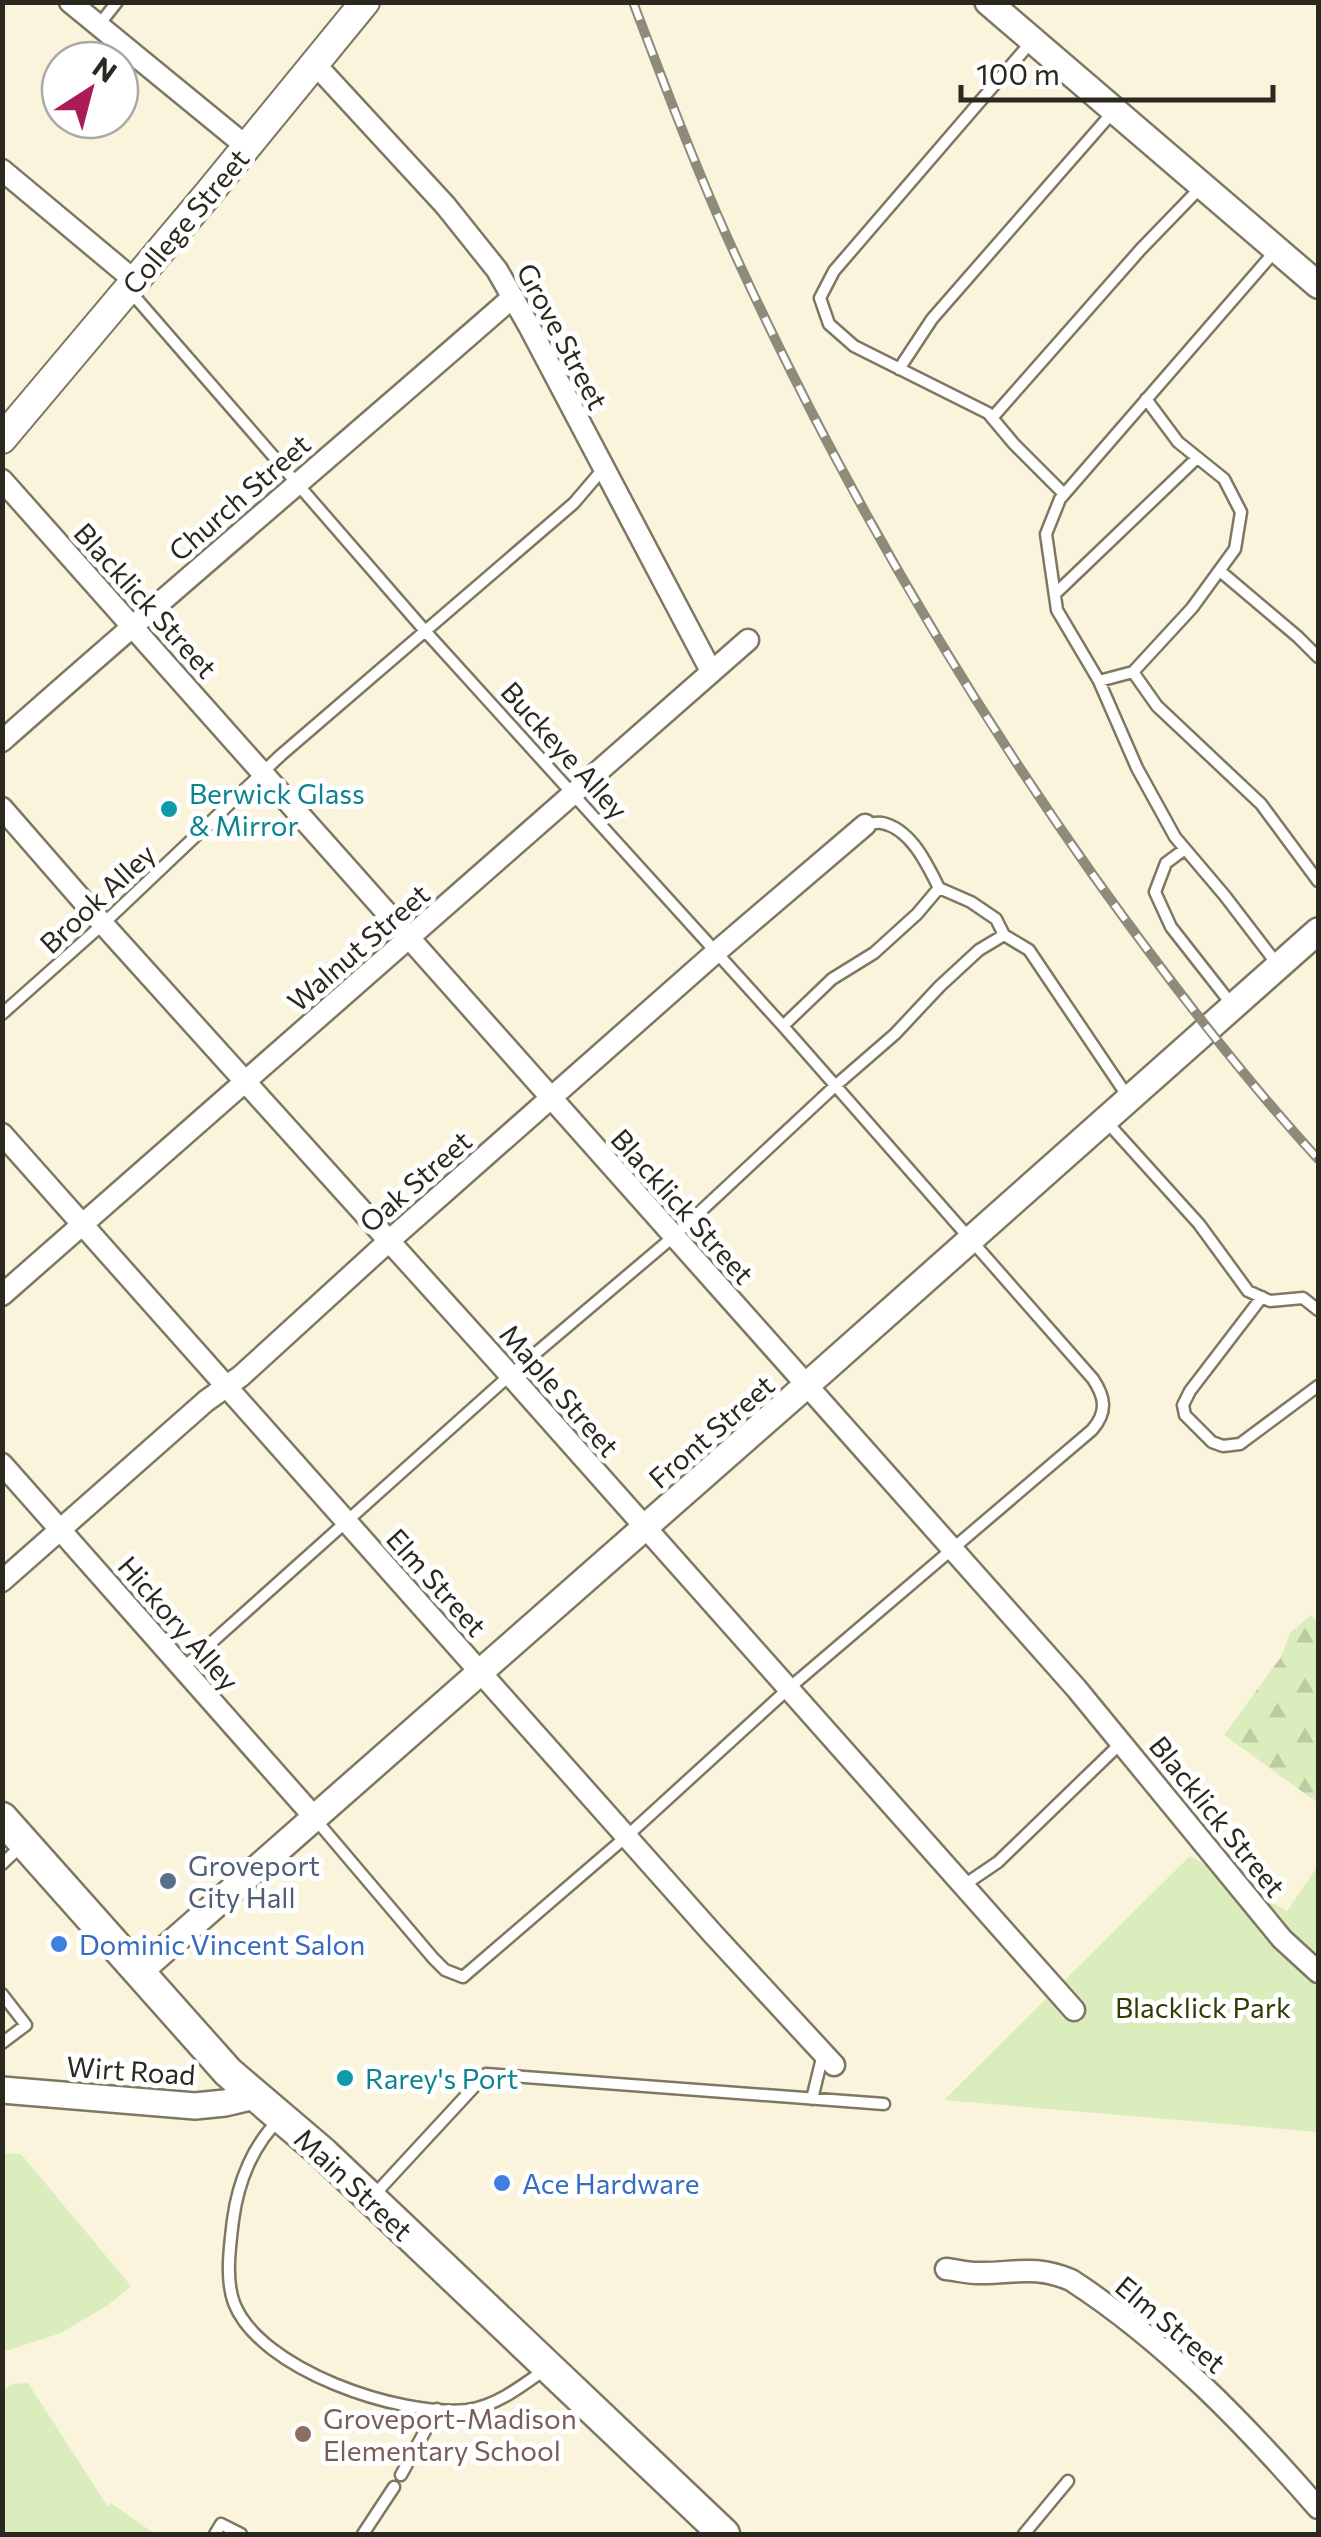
<svg xmlns="http://www.w3.org/2000/svg" width="1321" height="2537" font-family="Commissioner,sans-serif">
	<style>
		.forest { fill: url(#forest-firs) }
		.park { fill: #dbedbd }
		.lines { fill: none; stroke-linecap: round; stroke-linejoin: round }
		.service-casing { stroke: #7e7863; stroke-width: 15 }
		.minor-casing { stroke: #7e7863; stroke-width: 25 }
		.tertiary-casing { stroke: #7e7863; stroke-width: 30 }
		.secondary-casing { stroke: #7e7863; stroke-width: 32 }
		.primary-casing { stroke: #7e7863; stroke-width: 35 }
		.service { stroke: #fff; stroke-width: 10 }
		.minor { stroke: #fff; stroke-width: 20 }
		.tertiary { stroke: #fff; stroke-width: 25 }
		.secondary { stroke: #fff; stroke-width: 28 }
		.primary { stroke: #fff; stroke-width: 30 }
		.rail-casing { stroke: #8f8b7b; stroke-width: 10 }
		.rail { stroke: #fff; stroke-width: 6; stroke-dasharray: 19; stroke-linecap: butt }
		.culture-dot { fill: #0f9aa8; stroke: #fff; stroke-width: 4 }
		.service-dot { fill: #5c6f8a; stroke: #fff; stroke-width: 4 }
		.shop-dot { fill: #3f7fe0; stroke: #fff; stroke-width: 4 }
		.education-dot { fill: #8d6e63; stroke: #fff; stroke-width: 4 }
		.labels { text-anchor: middle; dominant-baseline: central; stroke-width: 10; stroke-linejoin: round; paint-order: stroke }
		.street-label { font-size: 28px; fill: #2a281f; stroke: #fff }
		.culture-label { font-size: 28px; fill: #0d838f; stroke: #fff; text-anchor: start }
		.service-label { font-size: 28px; fill: #4e5e75; stroke: #fff; text-anchor: start }
		.shop-label { font-size: 28px; fill: #366cbe; stroke: #fff; text-anchor: start }
		.park-label { font-size: 28px; fill: #2e3e03; stroke: #fff }
		.education-label { font-size: 28px; fill: #785e54; stroke: #fff; text-anchor: start }
	</style>
	<defs>
		<pattern id="forest-firs" width="22" height="20" patternUnits="userSpaceOnUse" patternTransform="scale(2.5)"><rect width="22" height="20" fill="#dbedbd"/><path d="M5 1l3.5 6h-7zM16 11l3.5 6h-7z" fill="#bccba2"/></pattern>
	</defs>
	<rect width="100%" height="100%" fill="#fbf4dd"/>
	<path class="forest" d="M1311 1615 1318 1624V1803L1224 1735 1281 1657 1290 1633Z"/>
	<path class="park" d="M1190 1856 1287 1911 1318 1866V2132L944 2100Z
		M3 2153 21 2154 131 2286 108 2305 61 2333 9 2350 2 2349Z
		M28 2383 108 2507 111 2503 155 2534H3V2390L13 2384Z"/>
	<g class="lines">
		<defs>
			<path id="service" d="M98 26 117 2
				M1032 41 834 271 820 298 829 324 854 346 988 413 1014 444 1064 494
				M1276 250 1060 499 1046 534 1057 610 1099 681 1137 768 1175 837 1225 896 1277 964
				M129 290 426 632 783 1026 1093 1379C1105 1397 1108 1412 1092 1430L788 1689 627 1836 463 1977 445 1970 433 1958 316 1820
				M899 369 932 319 1112 113
				M992 418 1141 249 1202 186
				M1220 571 1298 637 1318 657
				M1055 594 1197 458
				M1133 672 1192 608 1235 549 1241 512 1224 479 1178 442 1146 399
				M1099 681 1133 672 1157 706 1261 804 1318 881
				M865 825C871 824 876 822 882 823 911 829 927 864 939 888L971 902 996 919 1004 935
				M1185 849 1166 863 1155 892 1171 927 1233 1006
				M2 1014 103 924 281 755 574 503 603 469
				M783 1026 832 979 874 953 917 914 939 888
				M1106 1121 1199 1224 1248 1291 1270 1301 1303 1298 1318 1310
				M1262 1297 1190 1391 1183 1405 1185 1415 1212 1442 1223 1446 1240 1444 1318 1386
				M183 1668 510 1375 673 1237 835 1086 895 1034 940 986 979 950 1004 935 1029 950 1128 1097
				M2 1864 20 1847
				M965 1888 970 1881 998 1862 1121 1743
				M2 1994 26 2025 2 2043
				M812 2099 823 2054
				M281 2118C253 2144 238 2182 233 2220 230 2245 225 2279 234 2303 260 2370 400 2417 467 2410 497 2406 523 2385 547 2368
				M375 2194 486 2074 884 2104
				M401 2475 437 2409
				M215 2534 221 2524 241 2534
				M363 2534 394 2487
				M1024 2534 1068 2481"/>
			<path id="minor" d="M70 2 247 147
				M315 64 445 205 497 270 529 326 711 671
				M2 170 135 281
				M2 480 1076 1688 1282 1939 1318 1972
				M2 741C171 591 343 446 513 297
				M2 808 103 924 510 1375 1074 2010
				M2 1134 713 1934 834 2065
				M2 1295 748 640
				M2 1464 315 1818
				M2 1581 206 1401 241 1376 390 1240 715 953 865 825
				M946 2269C956 2270 967 2273 977 2273 1015 2274 1033 2264 1071 2280 1165 2341 1245 2424 1318 2508"/>
			<path id="tertiary" d="M988 2 1318 285
				M139 1972 825 1369 1318 931
				M2 2090 195 2106 225 2103 255 2096"/>
			<path id="secondary" d="M2 439 208 194 365 2"/>
			<path id="primary" d="M2 1818 228 2072 323 2153 724 2534"/>
		</defs>
		<use href="#service" class="service-casing"/>
		<use href="#minor" class="minor-casing"/>
		<use href="#tertiary" class="tertiary-casing"/>
		<use href="#secondary" class="secondary-casing"/>
		<use href="#primary" class="primary-casing"/>
		<use href="#service" class="service"/>
		<use href="#minor" class="minor"/>
		<use href="#tertiary" class="tertiary"/>
		<use href="#secondary" class="secondary"/>
		<use href="#primary" class="primary"/>
		<defs>
			<path id="rail" d="M633 2C666 89 699 177 738 261 838 478 955 680 1093 875 1163 973 1237 1070 1318 1159"/>
		</defs>
		<use href="#rail" class="rail-casing"/>
		<use href="#rail" class="rail"/>
	</g>
	<g class="culture-dot">
		<circle cx="169" cy="809" r="10"/>
		<circle cx="345" cy="2078" r="10"/>
	</g>
	<circle class="service-dot" cx="168" cy="1881" r="10"/>
	<g class="shop-dot">
		<circle cx="59" cy="1944" r="10"/>
		<circle cx="502" cy="2183" r="10"/>
	</g>
	<circle class="education-dot" cx="303" cy="2434" r="10"/>
	<g class="labels">
		<g class="street-label">
			<text transform="translate(185 221) rotate(-50)">College Street</text>
			<text transform="translate(563 336) rotate(62)">Grove Street</text>
			<text transform="translate(239 497) rotate(-41)">Church Street</text>
			<text transform="translate(146 600) rotate(48)">Blacklick Street</text>
			<text transform="translate(565 750) rotate(48)">Buckeye Alley</text>
			<text transform="translate(97 898) rotate(-43)">Brook Alley</text>
			<text transform="translate(358 947) rotate(-41)">Walnut Street</text>
			<text transform="translate(415 1181) rotate(-41)">Oak Street</text>
			<text transform="translate(683 1206) rotate(48)">Blacklick Street</text>
			<text transform="translate(560 1390) rotate(49)">Maple Street</text>
			<text transform="translate(711 1431) rotate(-41)">Front Street</text>
			<text transform="translate(437 1582) rotate(48)">Elm Street</text>
			<text transform="translate(179 1623) rotate(49)">Hickory Alley</text>
			<text transform="translate(1218 1816) rotate(51)">Blacklick Street</text>
			<text transform="translate(131 2070) rotate(4)">Wirt Road</text>
			<text transform="translate(354 2184) rotate(43)">Main Street</text>
			<text transform="translate(1171 2324) rotate(40)">Elm Street</text>
		</g>
		<g class="culture-label">
			<text x="189" y="793">Berwick Glass<tspan x="189" dy="32">&amp; Mirror</tspan></text>
			<text x="365" y="2078">Rarey's Port</text>
		</g>
		<g class="service-label">
			<text x="188" y="1865">Groveport<tspan x="188" dy="32">City Hall</tspan></text>
		</g>
		<g class="shop-label">
			<text x="79" y="1944">Dominic Vincent Salon</text>
			<text x="522" y="2183">Ace Hardware</text>
		</g>
		<g class="park-label">
			<text x="1203" y="2007">Blacklick Park</text>
		</g>
		<g class="education-label">
			<text x="323" y="2418">Groveport-Madison<tspan x="323" dy="32">Elementary School</tspan></text>
		</g>
	</g>
	<rect width="1321" height="2537" fill="none" stroke="#2a281f" stroke-width="10"/>
	<g transform="translate(90 90) rotate(36)"><circle r="48" fill="#ffffff" stroke="#aaa9a5" stroke-width="2.5"/>
	<path d="M0-8L18 38L0 25L-18 38Z" fill="#aa1b58"/>
	<text y="-15" font-size="28" font-weight="bold" text-anchor="middle" fill="#2a281f">N</text>
	</g>
	<path d="M961 85v15h312v-15" fill="none" stroke="#2a281f" stroke-width="5"/>
	<text x="976" y="85" font-size="30" fill="#2a281f" stroke="#ffffff" stroke-width="8" paint-order="stroke">100 m</text>
</svg>
